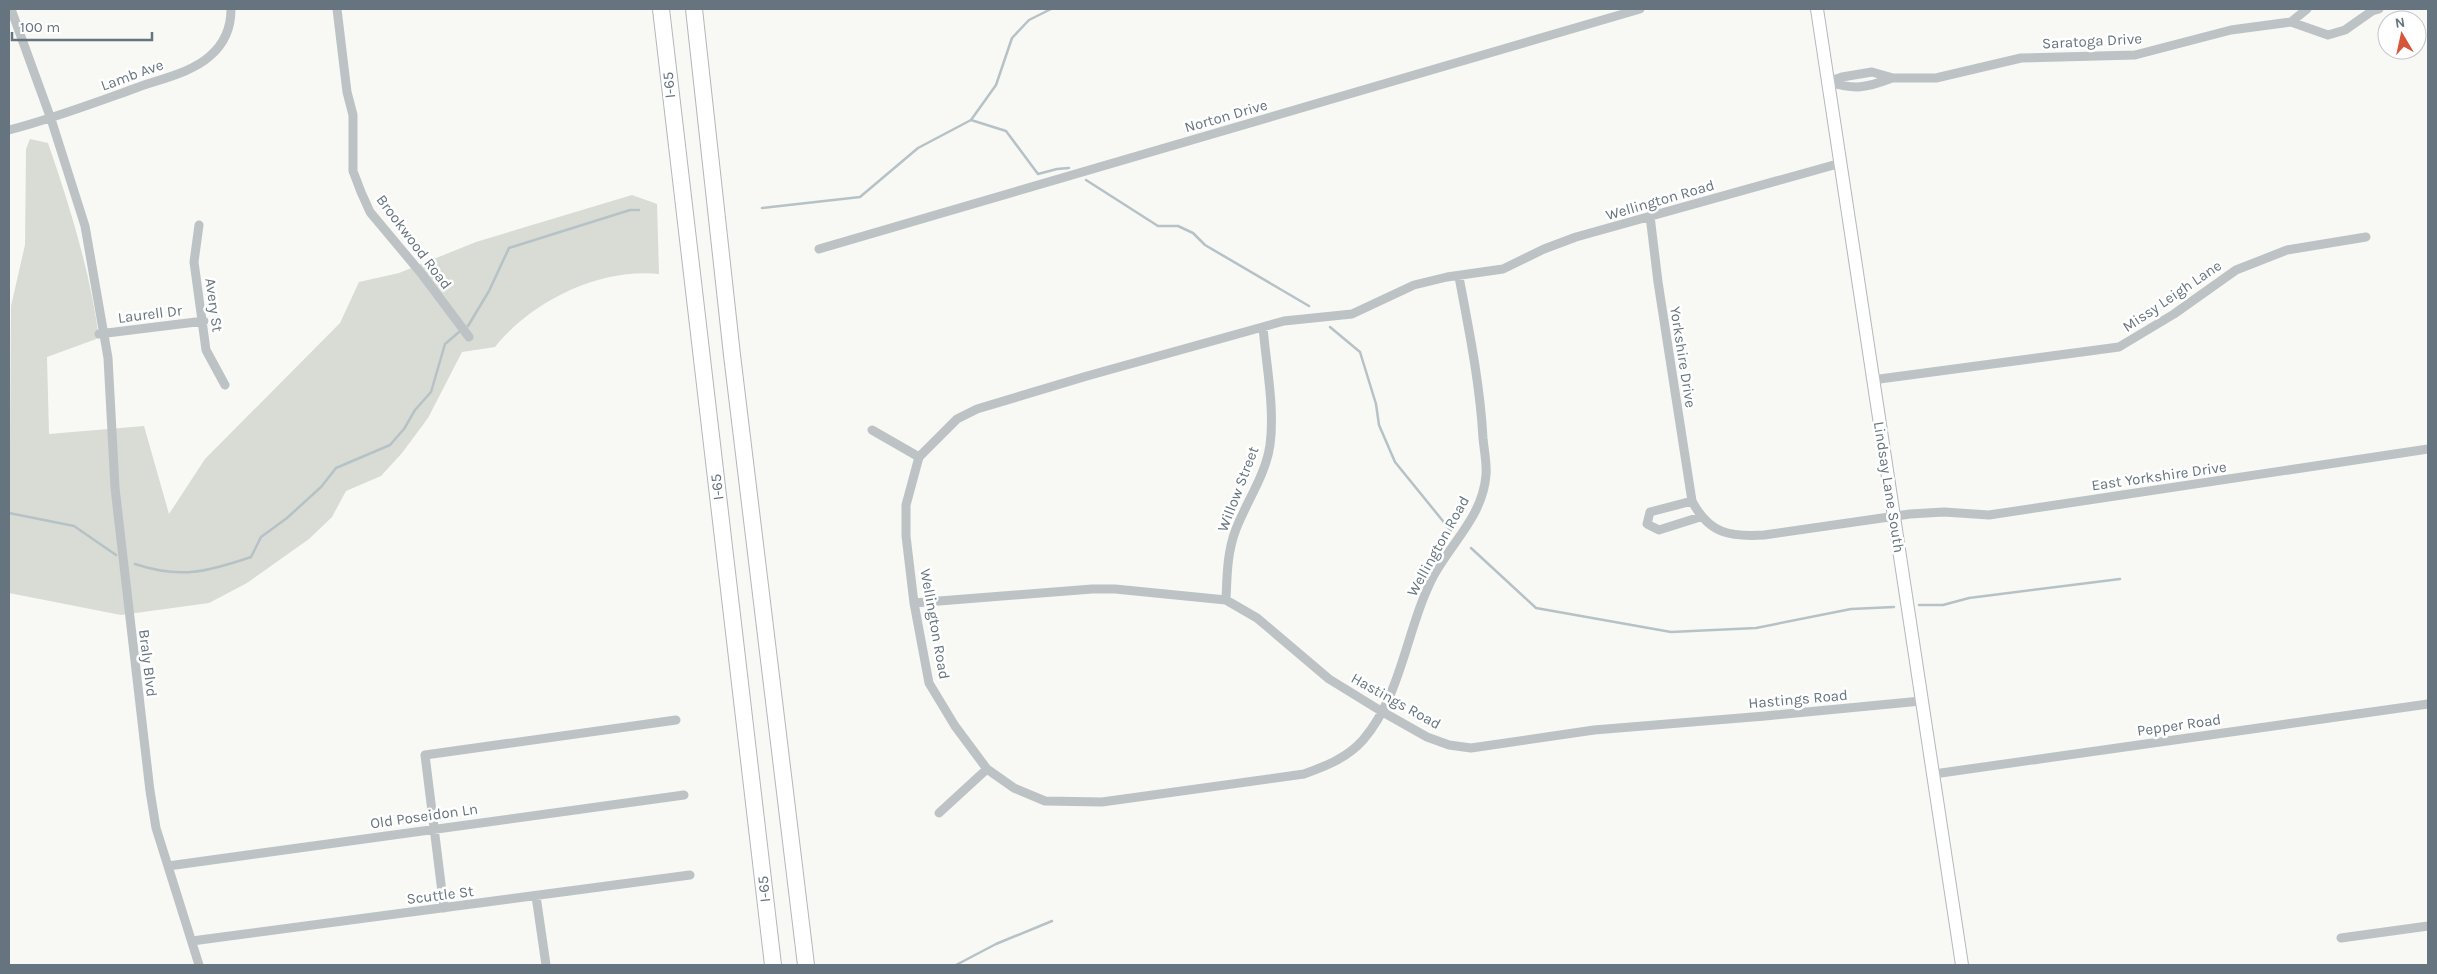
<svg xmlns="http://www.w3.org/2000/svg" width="2437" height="974" font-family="Karla,sans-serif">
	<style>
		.green { fill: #d8dcd5 }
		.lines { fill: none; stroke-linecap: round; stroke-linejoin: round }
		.stream { stroke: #b6c2c6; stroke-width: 2.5 }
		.secondary-casing { stroke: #b2b8bc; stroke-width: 14 }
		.highway-casing { stroke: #b3b7ba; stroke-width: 18 }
		.street { stroke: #bdc2c5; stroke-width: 9 }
		.secondary { stroke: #fff; stroke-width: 12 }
		.highway { stroke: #fff; stroke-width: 16 }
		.labels { text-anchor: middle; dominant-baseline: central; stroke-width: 5; stroke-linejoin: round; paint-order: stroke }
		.street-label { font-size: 15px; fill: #65747e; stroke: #fff }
	</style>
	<rect width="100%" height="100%" fill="#f8f8f5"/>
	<path class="green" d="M30 139 48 143C70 207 90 271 99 338L47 357 49 434 144 426 169 514 205 459 340 323 359 282 399 273 476 242 632 195 657 204 659 274C599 268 532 301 495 347L462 352 428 418 402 453 381 476 346 491 332 517 309 539 247 583 209 603 121 615 9 593 11 306 25 245 26 149Z"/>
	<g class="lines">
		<path class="stream" d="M971 120 1006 131 1038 174 1057 169 1069 168
			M1086 180 1158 226H1178L1193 233 1205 245 1309 306
			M762 208 860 197 918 148 971 120 996 85 1012 38 1029 20 1051 9
			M468 326 489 291 509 248 630 210H639
			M1330 327 1360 352 1376 404 1379 425 1395 462 1451 531
			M9 513 74 526 116 555
			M1471 548 1536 608 1671 632 1756 628 1851 609 1894 607
			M135 564C180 579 207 572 251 557L261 537 287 518 321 487 336 468 390 445 404 429 415 410 431 392 445 344 459 332
			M1919 605H1943L1969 598 2120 579
			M956 965 996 944 1052 921"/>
		<defs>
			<path id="secondary" d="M1817 9 1962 965"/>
			<path id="highway" d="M661 9 773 965
				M694 9 732 355 806 965"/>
		</defs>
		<use href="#secondary" class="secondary-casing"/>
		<use href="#highway" class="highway-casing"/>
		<path class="street" d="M11 9 51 119 85 226 108 358 115 488 150 791 156 828 199 965
			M337 9 347 92 353 115V171L361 192 370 212 421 273 469 337
			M2291 22 2307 9
			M1828 82 1842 77 1872 72 1893 78H1936L2021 58 2135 55 2231 30 2291 22 2328 35 2345 30 2372 11 2379 9
			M1828 82C1855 90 1866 88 1892 78
			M9 130C52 119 94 103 136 88 160 79 191 73 210 56 224 44 231 27 231 9
			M1650 216 1658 282 1692 501C1709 534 1730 537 1764 535L1910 514 1944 512 1989 515 2428 449
			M199 225 194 262 206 350 225 385
			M819 249 1640 9
			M1459 277C1469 330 1480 384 1483 438 1484 450 1487 463 1486 475 1483 515 1453 541 1434 575 1406 628 1403 693 1363 740 1347 758 1326 766 1304 774L1102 802 1045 801 1014 788 987 769 955 726 929 683 914 603 906 536V505L919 457 957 419 977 409 1087 376 1284 321 1352 314 1414 285 1447 277 1503 269 1544 249 1576 237 1841 163
			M99 334 204 321
			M1872 380 2119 347 2174 314 2236 270 2287 250 2366 237
			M872 430 919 457
			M1692 501 1650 512 1647 524 1659 530 1700 517
			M1226 600C1227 576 1227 552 1236 529 1247 501 1266 474 1270 445 1275 408 1266 364 1263 327
			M914 603 1092 589H1115L1226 600 1257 618 1329 679 1381 711 1427 737 1449 745 1471 748 1594 730 1765 716 1921 701
			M1934 774 2428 704
			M939 813 987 769
			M168 866 684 795
			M536 896 546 965
			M444 908 425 755 676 720
			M2341 938 2428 926
			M192 941 690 875"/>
		<use href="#secondary" class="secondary"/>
		<use href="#highway" class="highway"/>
	</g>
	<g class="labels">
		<g class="street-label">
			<text transform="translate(2092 41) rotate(-3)">Saratoga Drive</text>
			<text transform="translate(132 75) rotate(-20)">Lamb Ave</text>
			<text transform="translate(669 85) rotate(-96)">I-65</text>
			<text transform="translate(1226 116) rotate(-16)">Norton Drive</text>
			<text transform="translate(1660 200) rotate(-16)">Wellington Road</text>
			<text transform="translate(414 242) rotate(53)">Brookwood Road</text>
			<text transform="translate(2172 296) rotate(-34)">Missy Leigh Lane</text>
			<text transform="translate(214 305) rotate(82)">Avery St</text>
			<text transform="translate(150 314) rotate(-7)">Laurell Dr</text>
			<text transform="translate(1683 357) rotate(81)">Yorkshire Drive</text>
			<text transform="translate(2159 476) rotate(-8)">East Yorkshire Drive</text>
			<text transform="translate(717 487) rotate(-97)">I-65</text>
			<text transform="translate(1889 487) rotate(81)">Lindsay Lane South</text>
			<text transform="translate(1238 489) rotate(-69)">Willow Street</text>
			<text transform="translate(1438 546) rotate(-61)">Wellington Road</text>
			<text transform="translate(935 624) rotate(80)">Wellington Road</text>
			<text transform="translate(148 663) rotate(83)">Braly Blvd</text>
			<text transform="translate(1798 699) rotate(-5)">Hastings Road</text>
			<text transform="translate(1396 701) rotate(29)">Hastings Road</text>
			<text transform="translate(2179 725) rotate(-8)">Pepper Road</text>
			<text transform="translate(424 816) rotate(-8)">Old Poseidon Ln</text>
			<text transform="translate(764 889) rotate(-96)">I-65</text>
			<text transform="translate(440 895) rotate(-7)">Scuttle St</text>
		</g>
	</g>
	<rect width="2437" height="974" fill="none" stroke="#65747e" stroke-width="20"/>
	<g transform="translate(2402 35) rotate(351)"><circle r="24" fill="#ffffff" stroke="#c1c7cb"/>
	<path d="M0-4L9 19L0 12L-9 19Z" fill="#d55638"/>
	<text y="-8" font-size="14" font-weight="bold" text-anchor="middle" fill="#65747e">N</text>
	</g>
	<path d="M12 32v8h140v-8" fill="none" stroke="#65747e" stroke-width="2.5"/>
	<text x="20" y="32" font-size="15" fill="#65747e" stroke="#ffffff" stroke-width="4" paint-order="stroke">100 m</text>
</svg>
